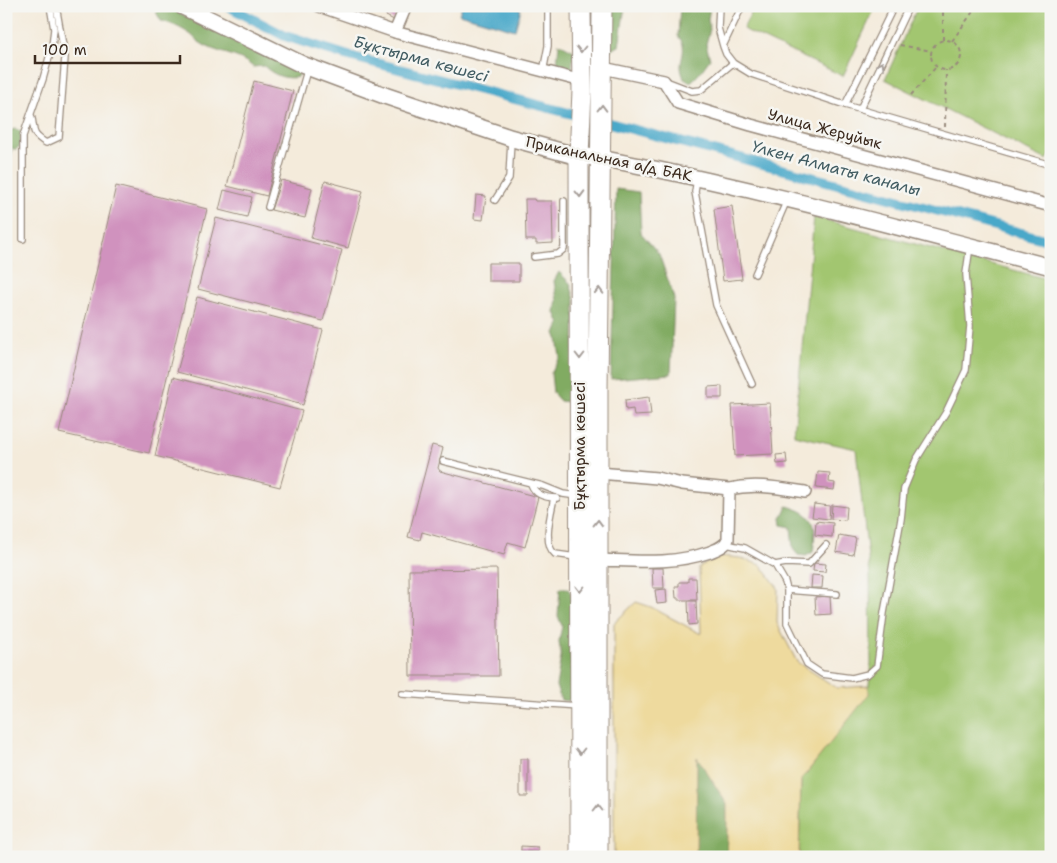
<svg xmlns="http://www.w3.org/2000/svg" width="1057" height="863" font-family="'Shantell Sans',sans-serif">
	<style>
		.green { fill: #a2c670; stroke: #6e7847 }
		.forest { fill: #81ab62; stroke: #5e6a40 }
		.sand { fill: #eeda9e; stroke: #94825e }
		.water { fill: #4aa8c9; stroke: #426974 }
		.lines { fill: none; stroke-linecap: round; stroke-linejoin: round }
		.canal { stroke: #4aa8c9; stroke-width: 10 }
		.building { fill: #d092be }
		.service-casing { stroke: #988a7c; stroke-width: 8 }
		.minor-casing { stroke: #988a7c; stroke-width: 14 }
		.tertiary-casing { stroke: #988a7c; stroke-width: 18 }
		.secondary-casing { stroke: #988a7c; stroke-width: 19 }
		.primary-casing { stroke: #988a7c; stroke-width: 21 }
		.path { stroke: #988a7c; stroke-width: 2; stroke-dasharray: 4 4; stroke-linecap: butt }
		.service { stroke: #fff; stroke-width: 5.5 }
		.minor { stroke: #fff; stroke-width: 11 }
		.tertiary { stroke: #fff; stroke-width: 15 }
		.secondary { stroke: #fff; stroke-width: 16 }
		.primary { stroke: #fff; stroke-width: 19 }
		.oneway { stroke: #a79f9a }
		.labels { text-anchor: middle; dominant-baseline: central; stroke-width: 5; stroke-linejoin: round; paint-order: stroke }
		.street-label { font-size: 15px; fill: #3b2a1e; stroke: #f6f6f2 }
		.water-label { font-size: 16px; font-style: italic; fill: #415c62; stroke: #f6f6f2 }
	</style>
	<rect width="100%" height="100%" fill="#f6f6f2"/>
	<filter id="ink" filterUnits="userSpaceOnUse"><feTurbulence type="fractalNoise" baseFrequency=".02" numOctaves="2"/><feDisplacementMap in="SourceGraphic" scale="10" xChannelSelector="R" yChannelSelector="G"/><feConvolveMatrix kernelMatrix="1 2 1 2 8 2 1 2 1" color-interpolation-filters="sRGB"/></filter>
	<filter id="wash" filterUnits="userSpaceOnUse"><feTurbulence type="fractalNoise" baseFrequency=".0096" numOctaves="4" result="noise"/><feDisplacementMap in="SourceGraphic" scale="20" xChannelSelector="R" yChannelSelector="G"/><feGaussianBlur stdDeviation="1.12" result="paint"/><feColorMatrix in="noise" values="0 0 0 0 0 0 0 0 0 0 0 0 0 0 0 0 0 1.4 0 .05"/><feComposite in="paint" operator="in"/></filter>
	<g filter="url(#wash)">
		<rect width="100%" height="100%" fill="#f4ebdb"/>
		<path class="green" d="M754 6H876L843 76 743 29Z
			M918 6H1051V153L1047 160 885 79Z
			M814 217 1051 280V857H799L801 780 868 694 871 664 870 575 856 449 794 435Z"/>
		<path class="forest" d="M160 6 170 8 205 26 213 28 243 43 246 46 259 51 263 55C274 53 292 63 300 72L298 77C286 80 273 75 264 66L253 67C239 53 215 54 199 42 196 40 193 36 190 34 181 28 171 23 161 21L156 12Z
			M605 6H625L619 46 610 50Z
			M680 6H710L708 20 710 29 706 44 710 59C704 67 698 77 690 82L684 79C683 75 681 71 681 67 681 55 688 48 678 36Z
			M559 43 574 51 572 68 557 65Z
			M15 129 21 131 20 146 15 150 12 147 10 163H6V134L10 133 11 130Z
			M616 189 639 192 641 233 659 254 674 298 671 374 611 379Z
			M559 272 570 283 575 300 573 395 568 402 560 401 553 393 551 373 560 357 557 338 555 333 560 324 555 312 557 300 554 281Z
			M787 506C816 514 817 524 813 552L806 556 798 555 793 549 791 527 782 525 781 518Z
			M560 588H567L571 593 570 651 573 676 572 697 568 701 561 700 556 686 561 657 559 641 562 626 558 616Z
			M697 756 727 804V857H696Z"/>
		<path class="sand" d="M720 556 740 558 761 565 778 588 777 623 797 662 837 688 869 686V694L801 780 799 857H727V804L697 757 696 857H614V623L636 602 651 607 701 634 699 567Z"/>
		<path class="water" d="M462 6H510L521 9 515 30 459 14Z"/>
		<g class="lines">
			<path class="canal" d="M228 6 285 36 345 55 584 117
				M598 120 1051 241"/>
		</g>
		<g id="blocks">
			<path class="building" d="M390 6H401L394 20 386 16Z
				M254 81 293 91 267 196 227 186Z
				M281 180 312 188 305 218 271 210Z
				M325 181 363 191 348 248 311 238Z
				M116 186 207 209 149 453 59 433Z
				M224 190 252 197 247 217 219 210Z
				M476 195 486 196 483 220 474 219Z
				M525 199H534L535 201H552L553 243 536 244V240H526Z
				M732 206 742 279 723 281 714 209Z
				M216 218 342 250 323 321 198 289Z
				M488 263H519V281H488Z
				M197 297 323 330 303 405 177 372Z
				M173 377 302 411 280 487 155 456Z
				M722 386V398H708V387Z
				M649 397 651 415 634 416 633 409 626 410 625 400Z
				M770 403 773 454 735 456 732 405Z
				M432 445 443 448 438 468 440 471 538 497 525 547 508 542 504 555 422 532 420 540 408 537Z
				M786 454 787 463 777 464 776 455Z
				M818 472 830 473 829 482 835 483 834 490 816 488Z
				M814 504 830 506 829 519 812 517Z
				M832 505 847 507 846 520 831 519Z
				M816 521 833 523 832 537 815 535Z
				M839 535 856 538 853 555 836 552Z
				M814 563 826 564 825 572 813 571Z
				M652 568H663L664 588H653Z
				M497 569 499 676H410L409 570Z
				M812 575 823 576 822 588H811Z
				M688 578H696L697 600H678V598H676L675 586H679V582H688Z
				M666 589 667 603 657 604 655 590Z
				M830 596 831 614 816 615 815 597Z
				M688 601H696L697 624 689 625Z
				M520 759H528V796H520Z
				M521 846 538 847V852L521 851Z"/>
		</g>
	</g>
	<g filter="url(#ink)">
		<use href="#blocks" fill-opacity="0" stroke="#988a7c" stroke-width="1"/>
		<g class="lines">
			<defs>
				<path id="service" d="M719 6 718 28 723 46
					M742 6 723 46 726 54 733 63 751 74 845 105 1051 165
					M543 72 548 46V6
					M666 81 692 91 701 90 733 63
					M845 105 894 6
					M860 109 909 6
					M31 115C36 131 29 132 46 143L59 137 65 57 56 6
					M697 179 695 192 716 305 752 384
					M495 200 509 178 511 140
					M268 207 308 67
					M23 239V136L43 79 52 47 54 29 50 6
					M534 257 558 254 564 249V201
					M755 274 787 200
					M443 461 543 486 563 494 577 496
					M531 484C535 495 546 498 557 498
					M554 498C551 513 542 544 555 554L576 557
					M726 544 745 548 775 565 785 582 787 590V623L807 664 822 674 852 678 868 674 877 666 884 613 901 519 904 489 916 460 946 412 966 370 970 326 966 274 970 246
					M775 565 786 563 809 564 826 545
					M787 590 837 594
					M402 694 578 706"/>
				<path id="minor" d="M319 6 398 33 582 81
					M395 32 406 6
					M603 68 664 81 678 103 751 125 1051 206
					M599 473 657 478 682 484 729 489
					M598 560C637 561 672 565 710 552 717 549 725 547 728 539L729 489C756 483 779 488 805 492"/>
				<path id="tertiary" d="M600 158C752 187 901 228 1051 267"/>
				<path id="secondary" d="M182 6 303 65 386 96 511 138 573 155 600 158"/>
				<path id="primary" d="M580 857 579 156 582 91 581 6
					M598 857V391L602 6"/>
			</defs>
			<use href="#service" class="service-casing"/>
			<use href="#minor" class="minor-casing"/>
			<use href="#tertiary" class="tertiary-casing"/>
			<use href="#secondary" class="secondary-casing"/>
			<use href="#primary" class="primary-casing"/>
			<path class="path" d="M943 40V6
				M931 55a15 15 0 1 1 30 0a15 15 0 1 1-30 0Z
				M952 41 977 6
				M900 45 932 51
				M911 95 937 66
				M945 127 946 70"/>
			<use href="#service" class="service"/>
			<use href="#minor" class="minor"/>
			<use href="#tertiary" class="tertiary"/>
			<use href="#secondary" class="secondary"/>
			<use href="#primary" class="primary"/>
		</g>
		<defs><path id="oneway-chevron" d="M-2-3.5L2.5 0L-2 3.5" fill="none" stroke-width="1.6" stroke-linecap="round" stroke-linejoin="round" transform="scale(1.25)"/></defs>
		<g class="oneway">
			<use href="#oneway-chevron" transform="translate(581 49) rotate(90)"/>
			<use href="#oneway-chevron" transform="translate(881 65) rotate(-65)"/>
			<use href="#oneway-chevron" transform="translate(602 108) rotate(-89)"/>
			<use href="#oneway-chevron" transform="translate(580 194) rotate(89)"/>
			<use href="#oneway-chevron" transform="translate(599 291) rotate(-89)"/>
			<use href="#oneway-chevron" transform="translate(580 356) rotate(90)"/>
			<use href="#oneway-chevron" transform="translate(598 523) rotate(-89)"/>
			<use href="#oneway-chevron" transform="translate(580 589) rotate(90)"/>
			<use href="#oneway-chevron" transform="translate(580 751) rotate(90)"/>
			<use href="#oneway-chevron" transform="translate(598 808) rotate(-90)"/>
		</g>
	</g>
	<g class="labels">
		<g class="street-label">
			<text transform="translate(825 129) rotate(15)">Улица Жеруйык</text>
			<text transform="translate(609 159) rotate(12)">Приканальная а/д БАК</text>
			<text transform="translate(580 446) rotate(-90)">Бұқтырма көшесі</text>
		</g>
		<g class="water-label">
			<text transform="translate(421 59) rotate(15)">Бұқтырма көшесі</text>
			<text transform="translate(836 168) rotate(15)">Үлкен Алматы каналы</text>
		</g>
	</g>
	<rect width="1057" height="863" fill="none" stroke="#f6f6f2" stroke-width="25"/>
	<path d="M35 55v8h145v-8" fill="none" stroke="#3b2a1e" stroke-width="2.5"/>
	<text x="42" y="55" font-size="15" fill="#3b2a1e" stroke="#f6f6f2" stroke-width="4" paint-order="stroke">100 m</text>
</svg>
